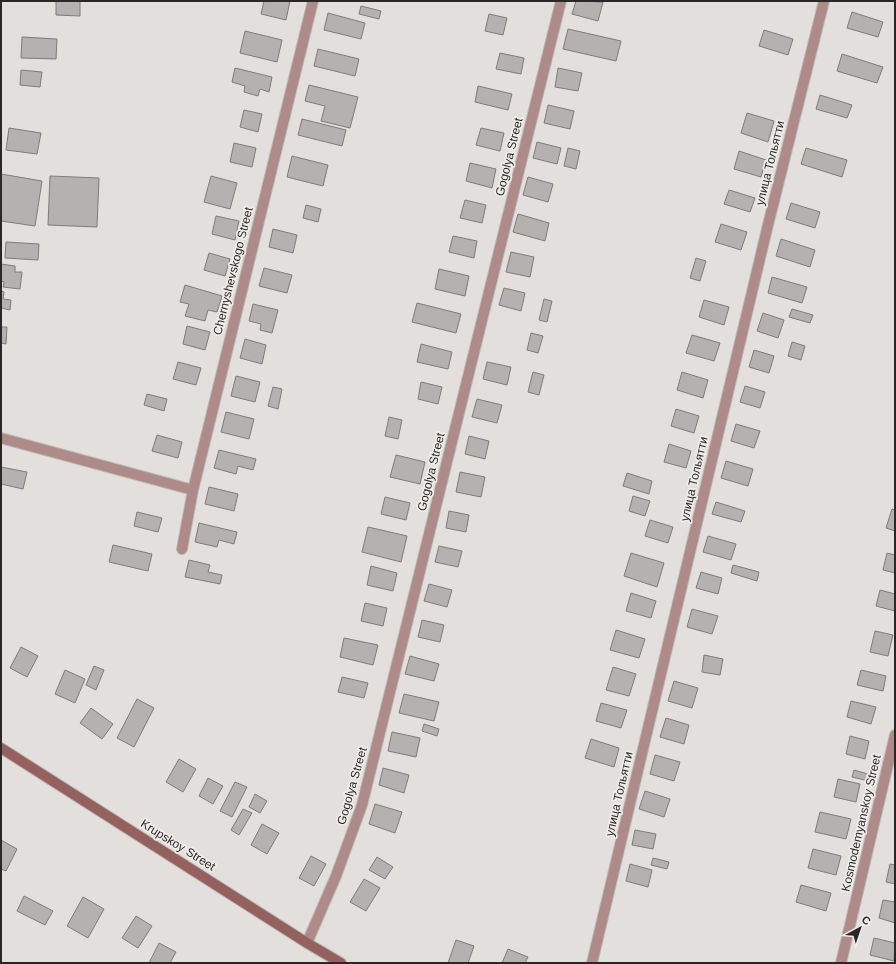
<svg xmlns="http://www.w3.org/2000/svg" width="896" height="964" font-family="Helvetica,sans-serif">
	<style>
		.building { fill: #b5b1b1; stroke: #7f7b7b }
		.lines { fill: none; stroke-linecap: round; stroke-linejoin: round }
		.street-casing { stroke: #bdbab8; stroke-width: 12 }
		.secondary-casing { stroke: #bdbab8; stroke-width: 12 }
		.street { stroke: #ae8a88; stroke-width: 10 }
		.secondary { stroke: #94615e; stroke-width: 10 }
		.labels { text-anchor: middle; dominant-baseline: central; stroke-width: 3.5; stroke-linejoin: round; paint-order: stroke }
		.street-label { font-size: 12px; fill: #2a2827; stroke: #efecea }
	</style>
	<rect width="100%" height="100%" fill="#e2dfdc"/>
	<path class="building" d="M56 1H80V16L56 15Z
		M264 1H290L286 20 261 14Z
		M576 1 603 2 598 21 572 14Z
		M361 6 381 11 379 19 359 14Z
		M852 12 883 22 878 37 847 28Z
		M328 13 365 23 361 39 324 30Z
		M489 14 507 18 503 35 485 31Z
		M568 29 621 41 616 61 563 49Z
		M764 30 793 39 788 55 759 46Z
		M245 31 282 40 277 62 240 53Z
		M22 37 57 39 56 59 21 58Z
		M318 49 359 59 355 76 314 66Z
		M500 53 524 58 521 74 496 69Z
		M842 54 883 67 877 83 837 71Z
		M235 68 272 77 269 92 260 89 258 96 244 92 245 86 232 82Z
		M558 68 582 73 578 91 555 87Z
		M21 70 42 72 40 87 20 85Z
		M309 85 358 97 350 128 321 121 325 106 305 101Z
		M478 86 512 94 508 110 475 102Z
		M820 95 852 105 847 118 816 109Z
		M548 105 574 111 570 129 544 123Z
		M244 110 262 114 258 132 240 127Z
		M747 113 774 121 768 142 741 133Z
		M302 119 346 130 342 146 298 135Z
		M9 128 41 133 37 154 6 150Z
		M481 128 504 133 500 151 476 145Z
		M537 142 561 148 557 164 533 158Z
		M234 143 256 148 252 167 230 162Z
		M568 148 580 151 576 169 564 166Z
		M806 148 847 160 842 177 801 164Z
		M739 151 766 160 761 177 734 169Z
		M292 156 328 165 323 186 287 177Z
		M470 163 496 169 492 188 466 181Z
		M1 174 42 181 35 226 1 221Z
		M50 176 99 178 97 227 48 225Z
		M211 176 237 183 230 209 204 202Z
		M528 177 553 184 548 202 523 195Z
		M729 190 755 198 750 212 724 204Z
		M465 200 486 205 482 223 460 218Z
		M791 203 820 212 815 228 786 219Z
		M306 205 321 209 318 222 303 218Z
		M518 214 549 223 545 241 513 232Z
		M216 216 239 221 235 240 212 234Z
		M721 224 747 232 741 250 715 242Z
		M273 229 297 235 293 253 269 247Z
		M453 236 477 241 474 258 449 252Z
		M781 239 815 250 810 267 776 256Z
		M6 242 39 244 38 260 5 258Z
		M511 252 534 257 530 277 506 272Z
		M209 253 230 259 225 276 204 270Z
		M696 258 706 261 700 281 690 278Z
		M1 264 15 266V272H22L20 289 3 287 4 282 1 281Z
		M264 268 292 275 287 293 259 286Z
		M439 269 469 276 465 296 435 289Z
		M772 277 807 287 802 303 768 293Z
		M185 285 222 296 217 312 208 310 205 321 185 316 189 304 180 302Z
		M504 288 525 293 521 311 499 305Z
		M1 291 4 292 3 299 11 300 10 310 1 308Z
		M544 299 552 301 547 322 539 320Z
		M704 300 729 307 724 325 699 317Z
		M417 303 461 314 456 333 412 322Z
		M253 304 278 310 272 333 260 330 261 324 249 321Z
		M792 309 813 315 810 323 789 317Z
		M763 313 784 320 778 338 757 331Z
		M187 326 210 332 205 350 183 344Z
		M1 327H7L6 344 1 343Z
		M531 333 543 336 538 353 527 350Z
		M692 335 720 343 714 361 686 353Z
		M245 339 266 345 262 364 240 358Z
		M792 342 805 346 801 360 788 356Z
		M421 344 452 352 448 369 417 362Z
		M754 350 774 356 769 373 749 367Z
		M178 362 201 368 196 385 173 379Z
		M487 362 511 367 507 385 483 379Z
		M533 372 544 375 539 395 528 392Z
		M682 372 708 380 703 398 677 390Z
		M236 376 260 382 255 402 231 396Z
		M421 382 442 387 438 404 418 399Z
		M745 386 765 392 760 408 740 402Z
		M273 387 282 389 278 409 268 406Z
		M147 394 167 399 164 411 144 405Z
		M477 399 502 405 497 423 472 417Z
		M676 409 699 416 694 433 671 426Z
		M226 412 254 419 249 439 221 432Z
		M389 417 402 420 398 439 385 436Z
		M736 424 760 431 754 448 731 441Z
		M157 435 182 442 178 458 152 451Z
		M469 436 489 441 485 459 465 454Z
		M669 444 691 451 686 468 664 462Z
		M219 450 256 459 253 470 238 466 236 474 214 468Z
		M396 455 425 462 420 484 390 477Z
		M726 461 753 469 748 486 721 478Z
		M1 467 27 472 23 489 1 484Z
		M460 472 485 477 481 497 456 492Z
		M627 473 652 481 649 494 623 486Z
		M209 487 238 494 234 511 205 504Z
		M633 496 650 501 645 516 629 511Z
		M385 497 410 503 406 520 381 514Z
		M716 502 745 511 741 522 712 514Z
		M892 509 895 510V531L886 528Z
		M449 511 469 515 466 532 446 528Z
		M137 512 162 518 158 532 134 526Z
		M650 520 673 527 668 543 645 536Z
		M199 523 237 532 234 544 219 540 217 547 195 542Z
		M368 527 407 536 401 562 362 552Z
		M708 536 736 544 731 560 703 552Z
		M113 545 152 554 148 571 109 562Z
		M439 546 462 551 458 567 435 562Z
		M631 553 664 563 657 587 624 576Z
		M887 553 895 555V573L883 570Z
		M189 560 210 565 208 572 222 575 220 584 185 577Z
		M733 565 759 572 757 581 731 573Z
		M371 566 397 573 393 591 367 585Z
		M701 572 722 578 718 594 696 588Z
		M429 584 452 590 447 607 424 601Z
		M880 590 895 594V611L876 606Z
		M631 593 656 601 651 618 626 611Z
		M365 603 387 608 383 626 361 621Z
		M692 609 718 616 712 634 687 627Z
		M422 620 444 625 440 642 418 637Z
		M616 630 645 639 639 658 610 650Z
		M875 631 893 635 888 656 870 652Z
		M344 638 378 645 373 665 340 657Z
		M21 647 38 656 27 677 10 668Z
		M704 655 723 659 720 675 702 672Z
		M410 656 439 664 434 681 405 674Z
		M94 666 104 670 96 690 86 685Z
		M613 667 636 674 629 696 606 690Z
		M65 670 85 679 75 703 55 694Z
		M861 670 886 676 883 691 857 685Z
		M342 677 368 683 364 698 338 692Z
		M674 681 698 688 692 708 668 701Z
		M404 694 439 702 434 721 399 713Z
		M137 699 154 708 134 747 117 738Z
		M851 701 876 707 871 724 847 717Z
		M601 703 627 710 621 728 596 721Z
		M91 708 113 724 102 739 80 723Z
		M666 718 689 725 684 744 660 737Z
		M424 724 439 729 437 736 422 731Z
		M392 732 420 738 416 757 388 751Z
		M850 736 869 741 865 759 846 754Z
		M591 739 619 748 614 767 585 758Z
		M655 755 680 762 674 781 650 774Z
		M179 759 196 769 183 792 166 782Z
		M383 768 409 775 404 793 379 785Z
		M854 770 871 775 869 781 852 777Z
		M208 778 223 786 213 804 199 796Z
		M838 779 860 784 856 802 834 797Z
		M235 782 247 787 232 817 220 811Z
		M645 791 670 799 664 817 639 809Z
		M255 794 267 801 260 813 249 807Z
		M375 804 402 812 395 833 369 824Z
		M243 809 252 813 239 835 231 830Z
		M820 812 851 819 846 839 815 832Z
		M262 824 279 833 267 854 251 845Z
		M635 830 656 834 653 849 632 845Z
		M1 840 17 849 6 871 1 869Z
		M813 849 841 856 836 875 808 868Z
		M311 856 326 864 314 886 299 878Z
		M377 857 393 867 385 879 369 870Z
		M653 858 669 862 667 869 651 865Z
		M630 864 652 870 648 887 626 881Z
		M890 864 895 865V884L886 882Z
		M364 879 380 888 366 911 350 902Z
		M801 885 831 893 826 911 796 902Z
		M24 896 53 911 45 925 17 911Z
		M83 897 104 909 88 938 67 926Z
		M883 900 895 902V923L879 918Z
		M136 916 152 926 138 948 122 938Z
		M874 938 895 943 894 961 870 955Z
		M456 940 474 946 468 963H448Z
		M159 943 176 952 170 963H149Z
		M508 949 528 957 525 963H502Z"/>
	<g class="lines">
		<defs>
			<path id="street" d="M1 438 193 490
				M182 549 193 490 313 1
				M307 943 336 876 362 805 561 1
				M592 963 767 229 824 1
				M841 963 895 735"/>
			<path id="secondary" d="M1 748 307 943 341 963"/>
		</defs>
		<use href="#street" class="street-casing"/>
		<use href="#secondary" class="secondary-casing"/>
		<use href="#street" class="street"/>
		<use href="#secondary" class="secondary"/>
	</g>
	<g class="labels">
		<g class="street-label">
			<text transform="translate(509 157) rotate(-76)">Gogolya Street</text>
			<text transform="translate(770 163) rotate(-76)">улица Тольятти</text>
			<text transform="translate(233 271) rotate(-76)">Chernyshevskogo Street</text>
			<text transform="translate(431 472) rotate(-76)">Gogolya Street</text>
			<text transform="translate(694 479) rotate(-77)">улица Тольятти</text>
			<text transform="translate(352 786) rotate(-74)">Gogolya Street</text>
			<text transform="translate(619 794) rotate(-77)">улица Тольятти</text>
			<text transform="translate(861 823) rotate(-77)">Kosmodemyanskoy Street</text>
			<text transform="translate(178 845) rotate(32)">Krupskoy Street</text>
		</g>
	</g>
	<rect width="896" height="964" fill="none" stroke="#2a2827" stroke-width="4"/>
	<g transform="translate(860 928) rotate(40)" stroke="#efecea" stroke-width="3" paint-order="stroke">
	<path d="M0-3L7 15L0 10L-7 15Z" fill="#2a2827"/>
	<text y="-6" font-size="11" font-weight="bold" text-anchor="middle" fill="#2a2827">С</text>
	</g>
</svg>
